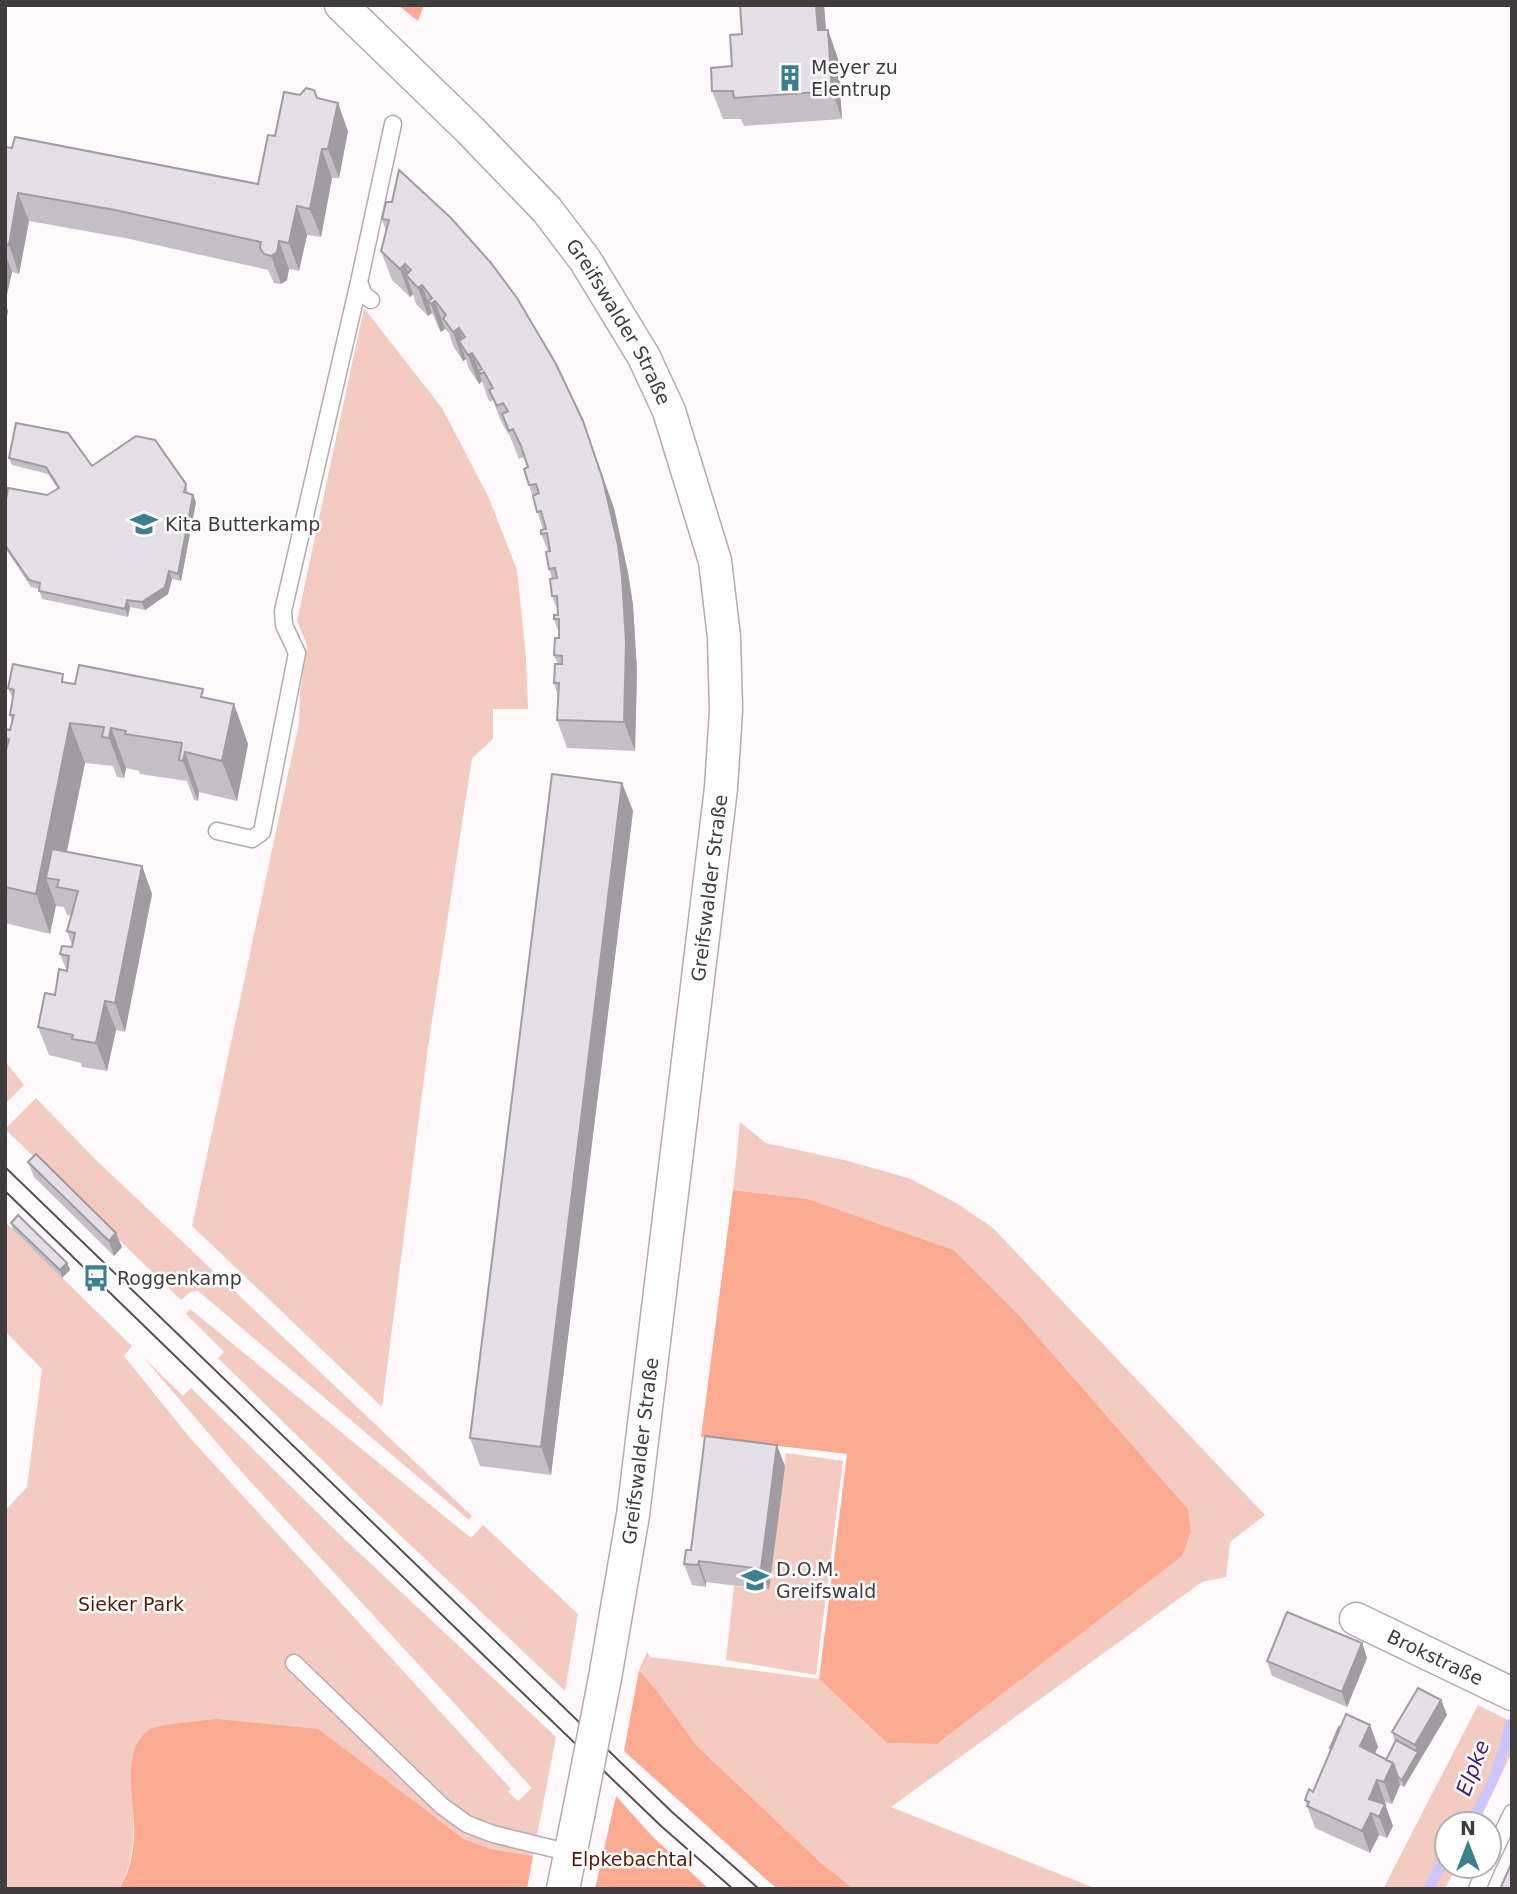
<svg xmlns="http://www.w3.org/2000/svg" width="1517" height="1894" font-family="'DejaVu Sans',sans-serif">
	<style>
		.green { fill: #f3cbc0 }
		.forest { fill: #fdaa92 }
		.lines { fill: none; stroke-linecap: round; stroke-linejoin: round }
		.stream { stroke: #cdc5fd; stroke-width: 10 }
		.lane-casing { stroke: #b4aaaf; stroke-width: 19 }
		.street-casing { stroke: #b4aaaf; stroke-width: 35 }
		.lane { stroke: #fff; stroke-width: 16 }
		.street { stroke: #fff; stroke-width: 32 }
		.tram { stroke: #555254; stroke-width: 2 }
		.street-bridge-casing { stroke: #b4aaaf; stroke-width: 35; stroke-linecap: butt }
		.street-bridge { stroke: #fff; stroke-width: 32 }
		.wall { fill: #c5c0c7 }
		.shaded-wall { fill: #a09ca2 }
		.building { fill: #e5dfe7; stroke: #a09ca2; stroke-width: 2 }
		.labels { text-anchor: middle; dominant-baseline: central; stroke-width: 5; stroke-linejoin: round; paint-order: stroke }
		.poi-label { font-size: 19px; fill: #3f3c3e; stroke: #fff; text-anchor: start }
		.street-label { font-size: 19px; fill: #3f3c3e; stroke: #fff }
		.park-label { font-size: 19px; fill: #581a07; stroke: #fff }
		.water-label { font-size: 21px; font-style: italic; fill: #411c84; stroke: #fff }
	</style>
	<rect width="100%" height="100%" fill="#fefafc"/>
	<path class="green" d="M364 308 442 408 488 496 517 570 526 658 528 709H493V739L472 758 428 1047 382 1407 192 1226 299 723 300 692 307 645 297 621Z
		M5 1061 24 1085 5 1104Z
		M36 1098 95 1159 472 1516 469 1520 198 1291 190 1292 181 1300 5 1129Z
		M740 1122 766 1143 848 1161 911 1179 956 1203 992 1227 1265 1515 1230 1542 1226 1577 1202 1582 891 1807 1097 1889H854L821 1863 697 1746 657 1691 639 1670 647 1652 650 1657 819 1679 887 1743 937 1744 1181 1556 1191 1531 1188 1509 1017 1313 954 1250 808 1199 733 1190Z
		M5 1222 132 1346 124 1356 190 1438 511 1789 508 1792 518 1801 532 1788 248 1479 143 1357 183 1396 191 1388 338 1533 556 1737 533 1856 491 1849 464 1839 438 1819 131 1775C133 1814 139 1854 119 1889H5V1511L27 1487 42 1369 5 1331Z
		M190 1309 471 1538 483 1525 578 1614 565 1691 367 1504 218 1358 224 1352 186 1314Z
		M786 1453 843 1461 816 1675 726 1660 734 1586 769 1590Z
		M1478 1705 1512 1722V1752L1478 1824H1447V1866H1457L1445 1889H1383Z"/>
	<path class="forest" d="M398 5H424L418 21Z
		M733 1190 808 1199 954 1250 1017 1313 1188 1509 1191 1531 1182 1556 937 1744 887 1743 819 1679 847 1454 701 1437Z
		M639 1670 657 1691 697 1746 821 1863 854 1889H777L624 1751Z
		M216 1719 318 1729 464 1839 491 1849 533 1856 527 1889H119C129 1873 133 1856 134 1837 136 1806 118 1748 151 1729 161 1724 202 1721 216 1719Z
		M616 1796 653 1837 709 1889H595Z"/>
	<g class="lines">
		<path class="stream" d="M1468 1824C1491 1792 1501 1763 1510 1724
			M1428 1889 1447 1855"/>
		<defs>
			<path id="lane" d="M371 300 364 295 359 282 393 124
				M217 831 252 839 262 832 297 653 284 625 283 611 359 282
				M294 1663 442 1806 467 1824 493 1834 571 1853
				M1489 1862 1512 1813
				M1477 1889 1487 1866"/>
			<g id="street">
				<path id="s1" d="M341 5 470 130 547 210 585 260 644 357 669 411 715 561 724 637 726 710 721 788 633 1515 605 1678"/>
				<path id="s2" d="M1356 1619 1512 1694"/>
				<path d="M563 1889 578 1816"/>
			</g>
		</defs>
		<use href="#lane" class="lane-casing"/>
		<use href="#street" class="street-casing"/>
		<use href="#lane" class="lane"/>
		<use href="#street" class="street"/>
		<path class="tram" d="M5 1167 672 1812 759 1889
			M5 1191 506 1677 661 1826 733 1889"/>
		<defs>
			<path id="street-bridge" d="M578 1816 605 1678"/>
		</defs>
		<use href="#street-bridge" class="street-bridge-casing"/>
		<use href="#street-bridge" class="street-bridge"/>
	</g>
	<path class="wall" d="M740 5H824L826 30H828L838 59 842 119 744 126 741 119H723L712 91 732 66 742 34Z
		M317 98 348 131 339 178H332L321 237 307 235 299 271 289 269 287 280 281 284 274 283 268 270 125 238 29 221 19 274 12 272 5 303 8 311 5 324V147L258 184 275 136Z
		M386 202 614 508 628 573 633 605 637 671 635 751 567 748 557 720 558 696 554 683 558 664 554 655 559 638V634L554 619 558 615V612L552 596V579L549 569 548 551 541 534 543 530 524 469 528 467 523 457 519 459 509 434H508L500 419 493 400 490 402 488 399 482 381 479 384 469 369 466 359 463 361 453 346 449 333 445 329 441 332 439 329 433 315 432 313 428 316 416 304 413 294 410 297 392 280 381 251 386 231 382 219Z
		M9 458 92 466 186 484 188 493 193 495 196 502 181 581 172 579 168 594 145 610 130 607 128 617 42 599 39 589 31 587 5 548V505L47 495 58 489 48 474 12 465Z
		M67 683 206 698 234 704 248 744 237 801 199 792 198 801 194 800 187 781 140 774 139 771 126 768 124 778 117 777 113 766 85 763 67 852 142 866 152 894 125 1032 116 1030 107 1071 82 1067 81 1063 49 1055 38 1027 67 971 60 954 72 947V945L67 931 71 916 67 915 64 907 56 906V905L50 934 5 923V754L7 748 5 744V729L10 730 12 723 10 715 13 700 8 688Z
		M622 783 633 811 551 1475 480 1466 470 1438Z
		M28 1162 122 1247 114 1256 34 1177Z
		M11 1223 67 1263 70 1270 62 1278 13 1230Z
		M785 1466 769 1590 706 1582V1587L692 1585 684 1564 691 1550Z
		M1362 1643 1367 1658 1347 1707 1272 1676 1267 1661Z
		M1441 1700 1447 1715 1404 1787 1400 1785 1392 1804 1385 1802V1804L1393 1826 1387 1838 1379 1835 1370 1853 1315 1828 1305 1800 1313 1792 1331 1750 1330 1748 1340 1728 1370 1725 1378 1747 1374 1754 1386 1760 1395 1742 1392 1732Z"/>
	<path class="shaded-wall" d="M816 5H824L828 59 818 30Z
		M828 30 838 59 842 119 832 91Z
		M338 103 348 131 339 178 328 149Z
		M322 149 332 178 321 237 310 209Z
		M18 193 29 221 19 274 9 245Z
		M297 206 307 235 299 271 289 243Z
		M279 241 289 269 287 280 281 284 271 256Z
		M5 253 12 272 5 303 8 311 5 324Z
		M405 264 411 280 406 275 413 294 410 297 400 269Z
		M422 285 432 313 428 316 418 288Z
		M435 301 445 329 441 332 431 304Z
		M459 328 469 355 472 353 480 374 478 371 482 381 479 384 468 355 459 341 466 359 463 361 453 332Z
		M583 421 614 508 628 573 633 605 637 671 635 751 624 722Z
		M193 495 196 502 181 581 178 574Z
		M169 571 172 579 168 594 145 610 142 602Z
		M127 600 130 607 128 617 125 609Z
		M234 704 248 744 237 801 222 761Z
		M70 723 85 763 60 883 59 880 46 878 56 905 50 934 36 894Z
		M111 728 126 768 124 778 109 738Z
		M185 752 199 792 198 801 183 761Z
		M622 783 633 811 551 1475 541 1447Z
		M142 866 152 894 125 1032 115 1003Z
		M105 1001 116 1030 107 1071 96 1043Z
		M116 1233 122 1247 114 1256 109 1241Z
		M67 1263 70 1270 62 1278 60 1270Z
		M777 1445 785 1466 769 1590 761 1569Z
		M699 1561 706 1582V1587L698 1565Z
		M1362 1643 1367 1658 1347 1707 1342 1692Z
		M1441 1700 1447 1715 1420 1760 1415 1745Z
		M1370 1725 1378 1747 1368 1768 1360 1746Z
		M1418 1752 1420 1760 1404 1787 1402 1780Z
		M1393 1763 1400 1785 1392 1804 1384 1782Z
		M1377 1780 1385 1802 1379 1816 1369 1799Z
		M1385 1804 1393 1826 1387 1838 1379 1817Z
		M1371 1813 1379 1835 1370 1853 1362 1831Z"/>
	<path class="building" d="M740 5H816L818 30H828L832 91 734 98 733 91H712L711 68 732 66 730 35 742 34Z
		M306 88 314 90 317 98 338 103 328 149H322L310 209 297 206 289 243 279 241 277 252 271 256 264 254 260 248 261 242 115 210 18 193 9 245 5 244V147L12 148 15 137 258 184 268 135 275 136 284 92 300 95Z
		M399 170 451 218 491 263 517 298 556 364 583 421 603 480 618 545 622 577 626 642 624 722 557 720 559 683H554L555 664H562V656L554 655 555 638H559V619H554V615H558L557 596H552L550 579 557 578 555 568 549 569 546 552 550 551 547 533 541 534V530L546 529 541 511 537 512 533 496 539 493 536 484 529 485 524 469 528 467 521 446 513 429 509 431 502 414 508 411 503 403 497 406 489 390 493 388 484 372 480 374 478 371 482 369 472 353 468 355 459 341 465 337 459 328 453 332 443 318 446 315 435 301 431 304 428 301 432 298 422 285 418 288 406 275 411 270 405 264 400 269 381 251 389 220 382 219 386 202H392Z
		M16 423 68 433 92 466 136 436 155 440 186 484 184 492 193 495 178 574 169 571 165 587 142 602 127 600 125 609 39 591 40 583 29 580 5 545V505L8 488 47 495 59 488 46 467 9 458Z
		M13 664 63 674 62 682 75 684 79 665 203 689 201 697 234 704 222 761 185 752 183 761 179 760 182 743 125 734 126 731 111 728 109 738 102 737 104 727 70 723 36 894 5 887V754L9 739 5 738V729L10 730 14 715H10L14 690 8 688Z
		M552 774 622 783 541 1447 470 1438Z
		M52 849 142 866 115 1003 105 1001 96 1043 72 1039 73 1035 38 1027 45 993 55 995 59 969 67 971 69 956 60 954 62 946 72 947 75 933 67 931 78 891 57 887 59 880 46 878Z
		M36 1154 116 1233 109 1241 28 1162Z
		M18 1215 67 1263 60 1270 11 1223Z
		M705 1436 777 1445 761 1569 699 1561 698 1565 684 1564 686 1550H691Z
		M1287 1612 1362 1643 1342 1692 1267 1661Z
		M1418 1688 1441 1700 1415 1745 1392 1732Z
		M1346 1714 1370 1725 1360 1746 1393 1763 1384 1782 1377 1780 1369 1799 1385 1804 1379 1817 1371 1813 1362 1831 1307 1806 1309 1802 1305 1800 1309 1789 1313 1792Z
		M1339 1727 1340 1728 1332 1748H1330Z
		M1396 1740 1418 1752 1402 1780 1398 1777 1393 1763 1386 1760Z
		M1512 1862V1889H1500Z"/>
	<defs>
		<symbol id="building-bare" viewBox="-9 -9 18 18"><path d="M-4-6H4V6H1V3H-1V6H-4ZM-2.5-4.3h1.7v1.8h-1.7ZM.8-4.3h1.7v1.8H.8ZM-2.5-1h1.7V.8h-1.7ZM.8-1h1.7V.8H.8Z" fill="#3c808e" stroke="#fff" stroke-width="2.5" paint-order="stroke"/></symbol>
		<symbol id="school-bare" viewBox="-9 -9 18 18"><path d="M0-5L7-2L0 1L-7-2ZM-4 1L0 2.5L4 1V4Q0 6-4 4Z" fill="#3c808e" stroke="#fff" stroke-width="2.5" paint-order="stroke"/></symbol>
		<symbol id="bus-bare" viewBox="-9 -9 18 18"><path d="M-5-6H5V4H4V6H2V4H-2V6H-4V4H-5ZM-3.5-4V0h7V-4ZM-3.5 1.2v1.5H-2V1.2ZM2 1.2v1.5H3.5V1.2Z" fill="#3c808e" stroke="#fff" stroke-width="2.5" paint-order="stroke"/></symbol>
	</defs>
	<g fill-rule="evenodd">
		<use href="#building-bare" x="771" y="59" width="38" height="38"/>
		<use href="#school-bare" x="125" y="505" width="38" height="38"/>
		<use href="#bus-bare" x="77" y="1259" width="38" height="38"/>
		<use href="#school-bare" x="736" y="1561" width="38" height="38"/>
	</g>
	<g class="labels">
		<g class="poi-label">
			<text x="811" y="67">Meyer zu<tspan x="811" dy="22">Elentrup</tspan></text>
			<text x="165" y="524">Kita Butterkamp</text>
			<text x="117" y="1278">Roggenkamp</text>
			<text x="776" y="1569">D.O.M.<tspan x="776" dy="22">Greifswald</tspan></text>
		</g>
		<g class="street-label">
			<text stroke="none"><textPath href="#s1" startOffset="424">Greifswalder Straße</textPath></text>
			<text transform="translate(709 888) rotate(-83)">Greifswalder Straße</text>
			<text transform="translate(640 1451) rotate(-83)">Greifswalder Straße</text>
			<text stroke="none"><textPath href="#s2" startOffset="88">Brokstraße</textPath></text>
		</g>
		<g class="park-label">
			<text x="131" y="1604">Sieker Park</text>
			<text x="632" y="1859">Elpkebachtal</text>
		</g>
		<g class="water-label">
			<text transform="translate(1473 1768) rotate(-69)">Elpke</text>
		</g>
	</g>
	<rect width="1517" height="1894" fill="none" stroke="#3f3c3e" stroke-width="14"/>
	<g transform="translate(1468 1845)"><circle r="33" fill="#ffffff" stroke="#b2b1b2" stroke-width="2"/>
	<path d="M0-5L12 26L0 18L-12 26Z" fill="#3c808e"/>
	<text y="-10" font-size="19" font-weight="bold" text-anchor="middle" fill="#3f3c3e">N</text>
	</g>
</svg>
